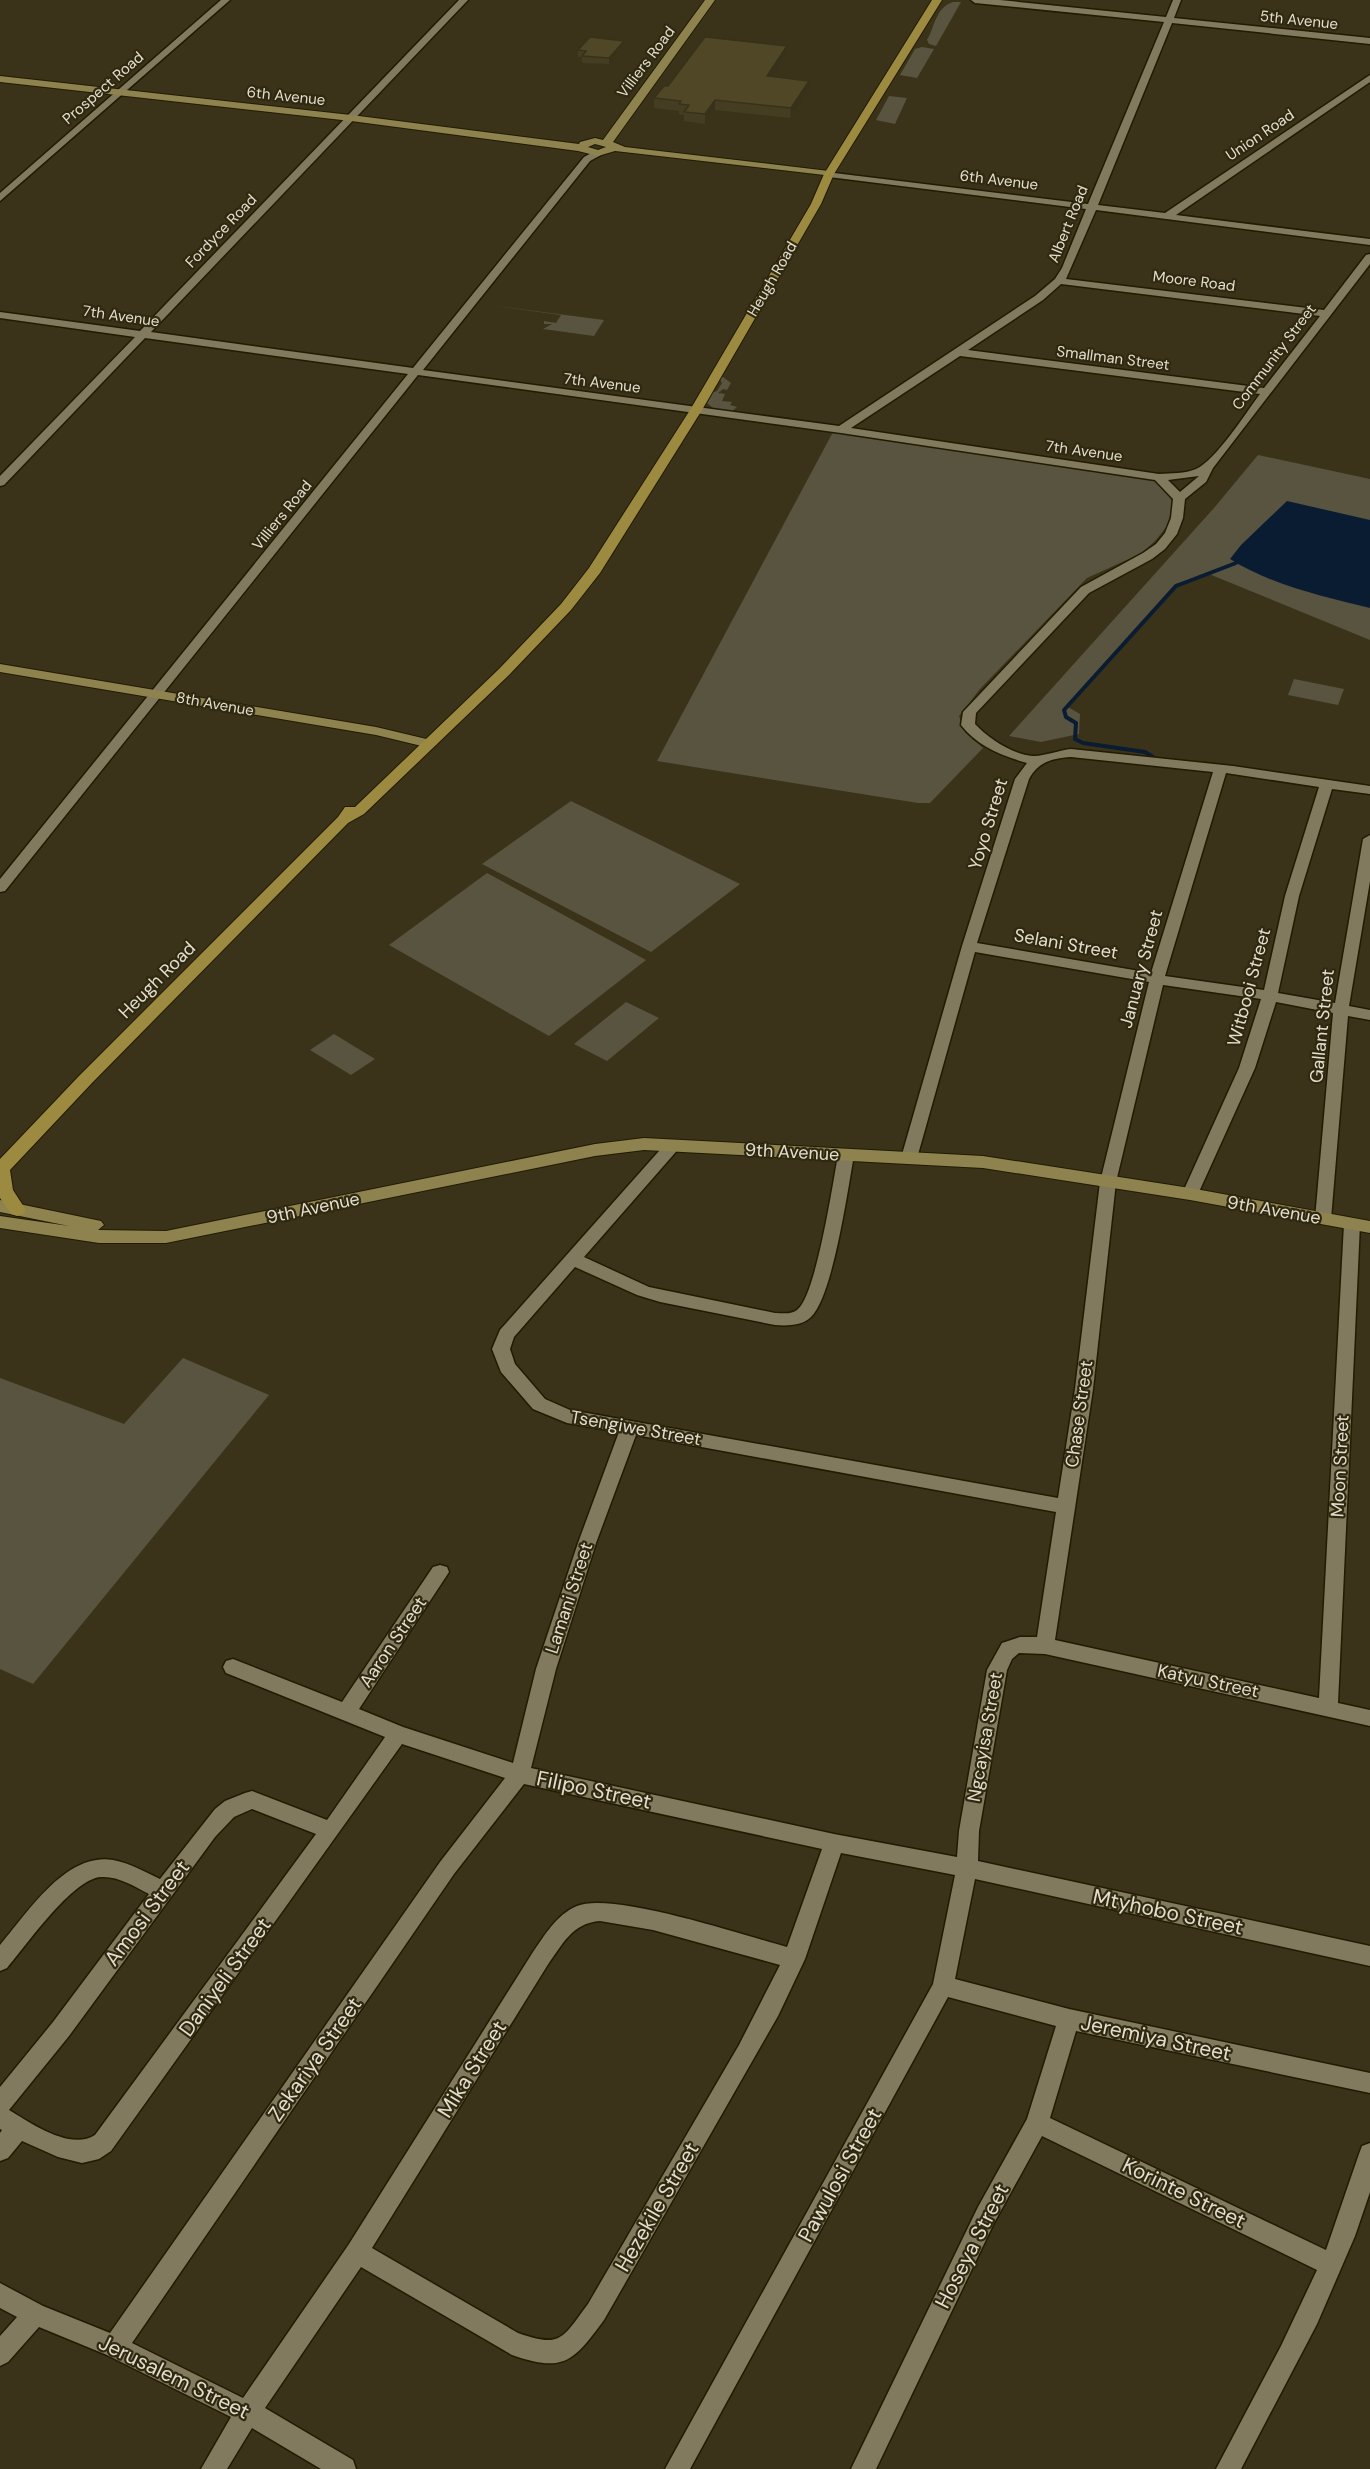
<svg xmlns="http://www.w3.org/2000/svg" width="1370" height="2469" font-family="'DM Sans',sans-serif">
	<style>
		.green { fill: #595440 }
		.water { fill: #0a1c32 }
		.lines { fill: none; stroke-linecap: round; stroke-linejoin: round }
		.stream { stroke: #0a1c32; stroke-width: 4 }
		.street-casing { stroke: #211b02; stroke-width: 3 }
		.secondary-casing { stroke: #211b02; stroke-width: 2 }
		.primary-casing { stroke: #211b02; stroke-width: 2 }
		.street { fill: #817a5e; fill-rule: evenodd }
		.secondary { fill: #8e824f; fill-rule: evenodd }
		.primary { fill: #9b8a40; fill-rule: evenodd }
		.wall { fill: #453d22 }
		.shaded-wall { fill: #38321b }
		.building { fill: #504727; stroke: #38321b; stroke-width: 1.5 }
		.labels { text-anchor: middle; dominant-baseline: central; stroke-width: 4.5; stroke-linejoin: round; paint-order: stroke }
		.far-street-label { font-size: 15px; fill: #e2decf; stroke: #30290f }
		.street-label { font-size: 18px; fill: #e2decf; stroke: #30290f }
		.near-street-label { font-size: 21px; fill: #e2decf; stroke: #30290f }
	</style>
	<rect width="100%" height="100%" fill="#3a3319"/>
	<path class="green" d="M953 2H961L936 46 929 44 927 40C935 27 935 8 953 2Z
		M922 47 934 49 917 78 900 75 915 49Z
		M889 96 907 98 895 124 876 120Z
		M496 306 604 320 594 336 543 329 552 324H544V321L556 323 561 315Z
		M723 377 731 383 727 390 723 389 718 393 725 394 722 401 732 402 730 405 737 407 731 412 714 409 706 402 711 393 717 391 722 383 719 378Z
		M833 432 1143 477 1160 483 1170 492 1173 505 1167 526 1156 540 1142 553 1087 578 980 689 959 716 965 732 983 748 930 803H918L657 761Z
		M1258 455 1370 479V640L1209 574 1175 584 1066 706 1080 714 1079 734 1041 742 1009 736 1214 508Z
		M1294 679 1344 689 1338 705 1288 695Z
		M571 801 740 884 651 952 482 864Z
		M487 873 646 960 549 1036 389 945Z
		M626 1002 659 1018 607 1061 574 1044Z
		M334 1034 375 1059 351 1075 310 1050Z
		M183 1358 269 1395 33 1684 0 1669V1378L124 1424Z"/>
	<path class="water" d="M1287 501 1370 520V608C1324 597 1271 585 1230 559L1241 545Z"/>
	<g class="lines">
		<path class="stream" d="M1153 757 1145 752 1083 743 1075 739 1076 723 1066 717 1064 710 1176 586 1236 563"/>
		<defs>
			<path id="street" d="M221 0H230L0 201V193Z
				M459 0H468L151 332 413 368 584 157 595 151H601V155L590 161 423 370 839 426 1035 296 1055 279 1062 268 1086 209 829 177 826 176V172L1088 204 1164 22 975 3 971 0H1000L1166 17 1173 0H1181L1174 18 1370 38V44L1172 23 1098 205 1165 213 1370 75V82L1176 215 1370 239V245L1096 210 1066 279 1324 310 1366 255 1370 254V264L1213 468 1206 482 1185 499 1183 518 1177 534 1165 549 1152 559 1089 593 976 713 975 724C988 738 1013 755 1033 756 1041 757 1060 750 1071 749L1233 766 1370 786V794L1332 789 1299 896 1278 993 1335 1003 1363 839 1370 835V881L1349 1006 1370 1010V1020L1348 1016 1331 1219 1329 1223H1317L1315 1219 1333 1013 1276 1002 1255 1068 1198 1194 1196 1198H1184L1182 1194 1239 1068 1261 999 1163 985 1116 1182 1093 1389 1055 1640 1319 1698 1344 1224 1346 1220H1358L1360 1224 1338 1703 1370 1710V1726L1045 1654 1019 1653 1012 1659 1007 1670 979 1831 978 1861 1370 1946V1966L975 1879 955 1979 1069 2009 1370 2073V2093L1076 2031 1050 2118 1326 2250 1359 2154 1362 2146 1370 2143V2192L1355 2236 1317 2324 1241 2469H1216L1281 2346 1317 2270 1042 2136 994 2223 876 2469H851L978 2207 1027 2119 1056 2026 948 1997 690 2469H665L933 1984 955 1875 841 1853 805 1959 778 2016 604 2320C573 2362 564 2373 512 2355L361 2267 265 2408 353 2460 356 2469H321L252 2428 227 2469H201L231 2417 107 2355 39 2327 8 2362 0 2366V2336L17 2317 0 2308V2283L43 2306 110 2333 440 1862 505 1778 402 1744 111 2151 99 2159 82 2163 58 2157 22 2141 8 2158 0 2161V2133L2 2130 0 2129V2087L53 2022 149 1894C134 1886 118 1876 101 1877 72 1879 26 1946 7 1968L0 1971V1945C27 1914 65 1852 113 1860 130 1863 145 1872 160 1879L215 1809 225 1801 245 1793 252 1791 327 1820 385 1737 226 1673 223 1667 226 1661 233 1659 342 1702 433 1567 440 1565 447 1567 449 1572 359 1709 403 1727 513 1763 536 1669 578 1543 619 1432 567 1423 533 1409 501 1372 492 1349 500 1330 667 1142H679L681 1146 584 1257 649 1287 775 1313C782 1313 792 1315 798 1309 816 1294 833 1183 838 1155L840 1151H852L854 1155C848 1188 833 1296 811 1317 802 1326 786 1326 775 1325L660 1302 637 1295 575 1267 514 1337 510 1349 515 1364 545 1399 570 1410 1058 1498 1075 1389 1100 1182 1149 982 975 952 917 1158 915 1162H903L901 1158 962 946 1015 779 1027 763C1002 756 977 746 961 725L963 712 1081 587 1143 553 1156 544 1165 533 1171 518 1173 499 1155 480 841 433 418 375 5 891 0 892V879L408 374 145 338 4 485 0 486V476L135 337 0 318V312L140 331ZM1061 284 1320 316 1264 388 968 350 1043 300ZM960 356 1260 394C1245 414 1216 460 1196 469 1185 474 1171 473 1159 474L851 428ZM1199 476 1180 492 1168 480ZM1071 757 1213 772 1151 973 977 943 1029 779C1038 762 1053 758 1071 757ZM1226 773 1319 787 1285 896 1264 990 1165 976ZM636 1435 1056 1512 1037 1637H1020L1002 1643 987 1670 959 1831 957 1857 834 1834 531 1768 556 1669 596 1543ZM524 1784 822 1849 787 1947C746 1936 612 1891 577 1906 556 1915 545 1935 533 1952L349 2244 243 2398 132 2343 454 1874ZM252 1809 316 1834 95 2135C70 2151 31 2123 9 2110L69 2036 215 1837 234 1817ZM600 1921 653 1930 780 1965 739 2045 588 2304C563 2337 562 2349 518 2333L372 2248 547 1966C562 1945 572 1923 600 1921Z"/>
			<path id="secondary" d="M705 0H715L613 142 625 147 829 171 833 172V176L615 151 598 156 578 151 351 121 0 82V76L351 115 579 144 580 142 595 138 603 140ZM595 144 606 147 598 150 588 147Z
				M0 664 376 727 435 741 437 744 430 748 376 735 0 672Z
				M644 1138 983 1156 1190 1188 1370 1221V1233L1190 1200 983 1168 644 1150 595 1156 166 1243H99L0 1228V1216L69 1226 0 1212V1200L101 1221 104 1225 98 1230 166 1231 595 1144Z"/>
			<path id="primary" d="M932 0H942L834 174 821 204 702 410 600 573 571 610 509 675 364 814 348 823 91 1084 10 1170 13 1190 26 1210 23 1214 17 1216 11 1214 0 1198V1159L79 1076 338 817 345 807H355L499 669 561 604 589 568 690 410 811 204 824 174Z"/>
		</defs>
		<use href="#street" class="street-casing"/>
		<use href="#secondary" class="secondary-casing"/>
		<use href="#primary" class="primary-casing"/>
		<use href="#street" class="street"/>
		<use href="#secondary" class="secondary"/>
		<use href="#primary" class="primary"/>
	</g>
	<path class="wall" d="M624 41V47L609 64 582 63V57H578V50Z
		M787 46V56L773 77 808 90 790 118 715 110 705 124 684 121V115L679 114V111L654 108V98L668 86Z"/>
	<path class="shaded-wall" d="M624 41V47L609 64V58Z
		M787 46V56L767 86V76Z
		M809 81 808 90 790 118 791 108Z
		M715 100V110L705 124V114Z"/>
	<path class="building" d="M590 37 624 41 609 58 582 56 586 51 578 50Z
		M705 37 787 46 767 76 809 81 791 108 715 100 705 114 684 112 689 105 679 104 681 101 654 98 664 86H668Z"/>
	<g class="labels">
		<g class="far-street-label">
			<text transform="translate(1299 20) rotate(6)">5th Avenue</text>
			<text transform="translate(646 62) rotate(-53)">Villiers Road</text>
			<text transform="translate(103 88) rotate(-41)">Prospect Road</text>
			<text transform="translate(286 96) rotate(6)">6th Avenue</text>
			<text transform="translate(1260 135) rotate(-34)">Union Road</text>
			<text transform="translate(999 180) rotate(7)">6th Avenue</text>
			<text transform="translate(1068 224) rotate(-68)">Albert Road</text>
			<text transform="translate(221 231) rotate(-46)">Fordyce Road</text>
			<text transform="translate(772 279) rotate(-60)">Heugh Road</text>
			<text transform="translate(1194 281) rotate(7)">Moore Road</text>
			<text transform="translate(121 316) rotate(8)">7th Avenue</text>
			<text transform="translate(1274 357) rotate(-53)">Community Street</text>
			<text transform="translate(1113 358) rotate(7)">Smallman Street</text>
			<text transform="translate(602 383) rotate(7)">7th Avenue</text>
			<text transform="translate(1084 451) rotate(8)">7th Avenue</text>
			<text transform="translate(282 515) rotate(-51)">Villiers Road</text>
			<text transform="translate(215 704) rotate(10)">8th Avenue</text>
		</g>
		<g class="street-label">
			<text transform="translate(988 824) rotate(-73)">Yoyo Street</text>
			<text transform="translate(1066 944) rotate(10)">Selani Street</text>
			<text transform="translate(1141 969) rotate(-75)">January Street</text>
			<text transform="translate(157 980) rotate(-45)">Heugh Road</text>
			<text transform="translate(1249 987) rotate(-75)">Witbooi Street</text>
			<text transform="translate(1322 1026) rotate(-84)">Gallant Street</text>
			<text transform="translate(792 1152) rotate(3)">9th Avenue</text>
			<text transform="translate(313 1208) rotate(-12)">9th Avenue</text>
			<text transform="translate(1274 1210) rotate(10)">9th Avenue</text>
			<text transform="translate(1079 1414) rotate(-82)">Chase Street</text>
			<text transform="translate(636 1428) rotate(10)">Tsengiwe Street</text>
			<text transform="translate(1340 1466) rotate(-87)">Moon Street</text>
			<text transform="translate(569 1598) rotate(-72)">Lamani Street</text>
			<text transform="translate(393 1642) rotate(-56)">Aaron Street</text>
			<text transform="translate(1208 1681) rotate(12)">Katyu Street</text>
			<text transform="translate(985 1737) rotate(-80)">Ngcayisa Street</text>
		</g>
		<g class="near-street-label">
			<text transform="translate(594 1790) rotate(12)">Filipo Street</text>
			<text transform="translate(1168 1912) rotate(12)">Mtyhobo Street</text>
			<text transform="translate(147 1913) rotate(-53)">Amosi Street</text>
			<text transform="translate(225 1977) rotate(-54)">Daniyeli Street</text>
			<text transform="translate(1156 2038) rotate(12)">Jeremiya Street</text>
			<text transform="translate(315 2059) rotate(-55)">Zekariya Street</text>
			<text transform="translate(472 2069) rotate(-58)">Mika Street</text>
			<text transform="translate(840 2175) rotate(-61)">Pawulosi Street</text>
			<text transform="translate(1184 2193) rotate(26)">Korinte Street</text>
			<text transform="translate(657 2207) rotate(-60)">Hezekile Street</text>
			<text transform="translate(972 2246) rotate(-63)">Hoseya Street</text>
			<text transform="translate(174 2377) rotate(26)">Jerusalem Street</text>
		</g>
	</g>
</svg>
